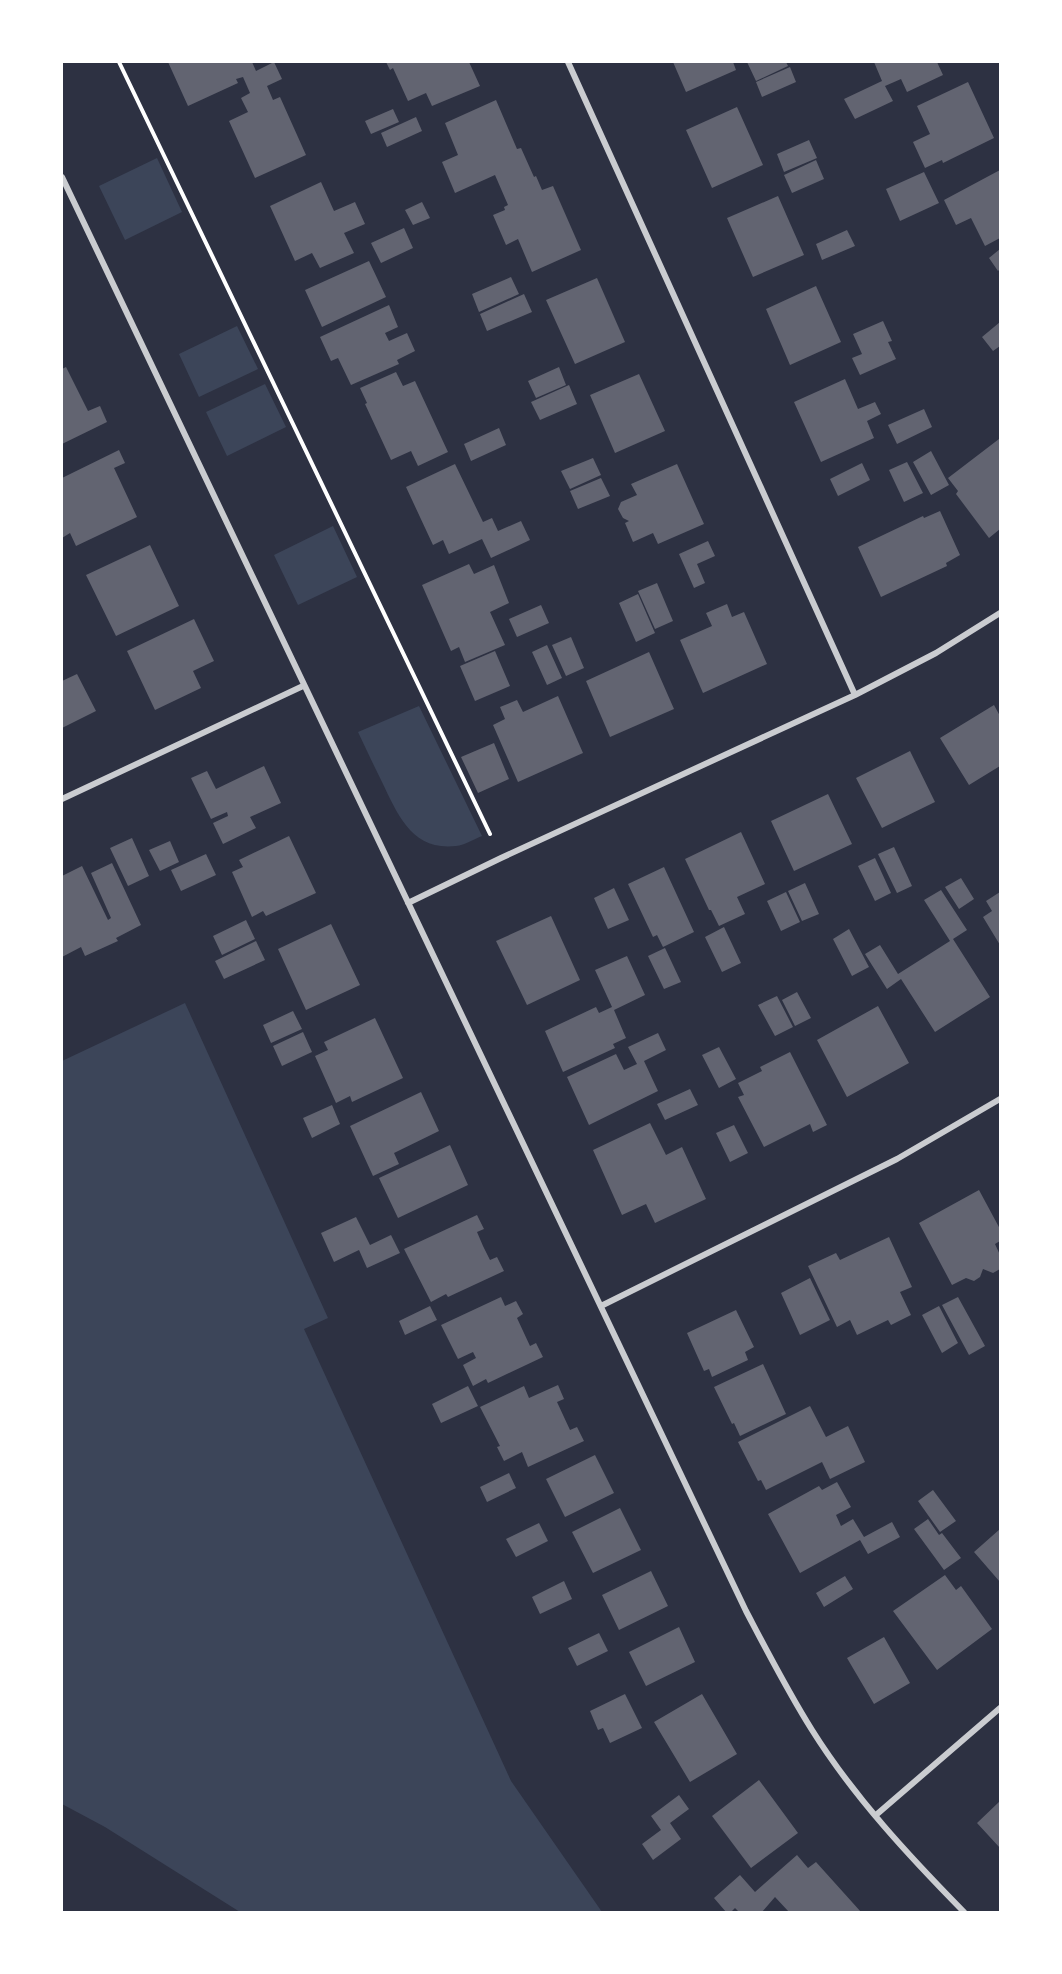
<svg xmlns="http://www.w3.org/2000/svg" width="1062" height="1974" font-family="'Exo 2',sans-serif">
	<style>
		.green { fill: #3c4559 }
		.building { fill: #626471 }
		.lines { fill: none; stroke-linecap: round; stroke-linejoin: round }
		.path { stroke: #fff; stroke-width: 4 }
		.minor { stroke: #caccd0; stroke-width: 6 }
	</style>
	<rect width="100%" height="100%" fill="#2d3142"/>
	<path class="green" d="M157 158 182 212 125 240 99 186Z
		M237 326 258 369 199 397 179 354Z
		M265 384 286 427 227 456 206 412Z
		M333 526 357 577 298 605 274 555Z
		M419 706 482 836C474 839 465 845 456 846 412 851 398 815 382 782 374 766 366 749 358 732Z
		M185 1003 328 1318 304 1329 511 1781 602 1912H240L105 1827 62 1804V1061Z"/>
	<path class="building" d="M168 62H252L256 71 274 62 282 79 267 86 273 100 280 97 306 155 255 178 229 121 248 112 241 98 250 93 243 77 236 79 238 83 188 106Z
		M386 62H469L480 86 432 106 426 93 408 101 393 68 390 70Z
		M673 62H733L736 70 686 92Z
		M747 62H786L788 66 756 81Z
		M874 62H937L943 75 907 92 901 79 885 86 893 101 855 119 844 99 882 81Z
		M790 67 796 82 762 97 756 82Z
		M968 82 994 138 943 163 942 160 925 168 913 142 930 134 917 106Z
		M496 100 517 149 521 148 534 177 536 176 542 190 553 186 581 250 532 272 518 239 506 245 493 215 505 210 504 207 508 205 495 175 455 193 442 162 458 155 445 123Z
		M737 107 763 165 712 188 686 130Z
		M393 109 399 122 371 134 365 121Z
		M416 117 422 131 387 147 381 133Z
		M809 140 817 158 784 172 777 154Z
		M816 160 824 179 792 193 784 175Z
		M1000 170V238L985 246 971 218 956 225 944 200Z
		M924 172 939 203 900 221 886 189Z
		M321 182 334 211 355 202 365 224 344 233 354 253 320 268 312 253 295 261 270 206Z
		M778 196 804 255 753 277 727 218Z
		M422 202 430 218 413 225 405 210Z
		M404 228 413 248 381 263 371 243Z
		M847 230 855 246 822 260 816 244Z
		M1000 249V269L998 271 989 258Z
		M369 261 386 297 322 327 305 290Z
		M511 277 519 294 479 312 472 294Z
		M597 278 625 342 575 364 546 300Z
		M816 286 841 342 790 365 766 309Z
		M524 294 532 312 487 331 480 314Z
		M389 305 398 327 385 333 389 341 407 333 415 351 397 360 399 364 351 385 338 358 331 361 320 337Z
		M883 321 892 341 888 342 896 359 860 375 852 358 862 354 853 334Z
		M1000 322V346L993 351 982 337Z
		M66 367 88 411 100 406 107 422 62 444V369Z
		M559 367 566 385 536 398 528 381Z
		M396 372 403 386 415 381 448 452 418 466 411 451 391 460 365 404 367 403 360 388Z
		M639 374 665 431 615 453 590 395Z
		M845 379 858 409 875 402 881 414 867 421 874 438 821 462 794 402Z
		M569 385 577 404 540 420 531 402Z
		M924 409 932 427 897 444 888 425Z
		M499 428 506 445 471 461 464 444Z
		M999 439 1000 441V529L989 538 956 494 958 491 948 478Z
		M119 450 125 463 114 468 137 517 76 546 70 533 62 538V478Z
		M931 451 949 485 931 495 913 462Z
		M593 458 601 475 570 489 561 471Z
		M907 462 923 493 904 502 889 470Z
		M862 463 870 480 838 496 830 479Z
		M455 464 483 522 492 518 498 531 521 521 530 540 491 558 482 539 449 554 443 540 433 545 406 487Z
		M677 464 704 524 658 544 653 533 633 542 625 523 629 521 623 518 618 509 621 502 637 495 631 484Z
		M601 478 610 496 578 509 570 491Z
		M940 511 960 555 946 563 947 566 881 597 858 547 923 516 924 518Z
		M708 541 715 556 697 564 705 583 694 588 679 554Z
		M150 545 179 606 116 636 86 575Z
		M469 564 474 574 494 565 509 603 490 612 505 645 465 662 459 647 451 651 422 585Z
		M657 583 673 621 655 629 638 591Z
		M638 594 655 633 636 642 619 603Z
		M727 604 732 617 744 612 767 664 703 693 680 640 712 626 706 613Z
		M541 605 549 623 517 637 509 619Z
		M194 619 214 661 193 671 201 688 155 710 127 651Z
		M571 637 584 668 566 676 552 645Z
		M547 645 562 678 547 685 532 652Z
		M495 651 510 686 475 701 460 666Z
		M649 652 674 709 610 737 586 681Z
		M77 674 96 711 62 728V681Z
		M558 696 583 753 518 782 493 725 505 719 500 707 517 700 523 712Z
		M994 705 1000 716V766L969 785 940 738Z
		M494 743 509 779 478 793 461 757Z
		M910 751 935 802 882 828 856 778Z
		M264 766 281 803 250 817 256 828 223 844 213 823 228 816 227 812 211 819 191 778 207 771 216 789Z
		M828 794 852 844 794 871 771 821Z
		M741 832 765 884 737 897 745 914 719 926 711 910H709L685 859Z
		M289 836 316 893 266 916 263 911 252 917 232 872 243 867 239 860Z
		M132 838 149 876 128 886 110 848Z
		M170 841 179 862 160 871 149 850Z
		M894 847 912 886 897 893 878 854Z
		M206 854 216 875 181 891 171 870Z
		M875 858 891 893 875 901 858 866Z
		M112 863 141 925 116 938 118 941 85 956 81 947 62 957V876L82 866 108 920 111 918 91 873Z
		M664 867 694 932 663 947 657 935 653 937 628 884Z
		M961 878 974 899 959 909 945 887Z
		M805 883 819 914 802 921 788 891Z
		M614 888 629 920 608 929 594 898Z
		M941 890 967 930 953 939 990 997 935 1032 901 979 887 989 865 954 880 945 898 974 950 941 924 900Z
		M786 892 800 922 781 931 767 901Z
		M1000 892V945L983 917 992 911 986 901Z
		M551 916 580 980 527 1005 496 941Z
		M246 920 255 939 222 955 213 936Z
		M331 924 360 985 306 1010 278 949Z
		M724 927 741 963 722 972 705 937Z
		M849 929 869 967 852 976 833 939Z
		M256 941 265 960 224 979 215 961Z
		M665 948 681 982 664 989 648 956Z
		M627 956 645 995 614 1010 626 1038 613 1044 615 1048 563 1072 545 1031 596 1007 599 1013 612 1007 595 970Z
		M797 992 811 1018 795 1026 782 1000Z
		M777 996 793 1027 775 1036 758 1005Z
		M878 1006 909 1063 847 1097 817 1040Z
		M293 1011 302 1029 271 1043 263 1025Z
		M375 1018 403 1078 352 1102 350 1096 336 1103 315 1056 328 1050 324 1042Z
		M303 1032 312 1052 282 1066 273 1046Z
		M658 1033 666 1050 644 1061 658 1091 589 1125 567 1077 616 1054 624 1070 637 1064 628 1047Z
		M719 1047 736 1079 719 1088 702 1055Z
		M790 1052 827 1125 813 1132 810 1124 764 1147 738 1097 744 1095 738 1083 762 1071 760 1067Z
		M690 1089 698 1105 665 1120 657 1104Z
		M421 1092 439 1131 394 1153 399 1164 373 1176 350 1126Z
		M332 1105 340 1124 312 1138 303 1118Z
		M650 1123 666 1155 682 1147 706 1199 655 1223 646 1204 622 1215 593 1150Z
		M734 1125 748 1153 730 1162 716 1133Z
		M450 1145 468 1185 398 1218 379 1178Z
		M979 1190 1000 1229V1241L995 1244 1000 1255V1269L993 1273 983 1269 980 1277 974 1281 966 1278 952 1285 919 1223Z
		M477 1215 484 1229 477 1232 483 1246 490 1260 497 1257 504 1271 448 1297 446 1294 431 1302 404 1249Z
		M356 1217 370 1245 391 1235 400 1253 367 1268 359 1250 334 1262 321 1233Z
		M889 1237 912 1287 900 1292 911 1315 891 1325 888 1320 857 1335 850 1320 837 1327 808 1266 836 1253 840 1260Z
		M810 1278 830 1320 800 1335 781 1293Z
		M501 1297 505 1306 516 1301 523 1314 517 1318 530 1346 536 1343 543 1357 488 1383 486 1379 473 1386 463 1365 476 1358 473 1352 458 1359 441 1325Z
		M958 1297 985 1346 969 1355 942 1305Z
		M430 1306 437 1320 405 1335 399 1321Z
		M939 1306 958 1343 942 1353 922 1315Z
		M736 1310 754 1347 745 1352 748 1360 712 1377 709 1369 704 1371 687 1333Z
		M763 1364 786 1414 740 1436 734 1423 732 1424 714 1387Z
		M558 1385 564 1399 557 1402 570 1430 577 1427 584 1441 528 1467 522 1452 504 1461 497 1447 500 1446 480 1407 524 1386 529 1398Z
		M468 1386 478 1406 441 1423 432 1404Z
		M810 1406 826 1437 848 1426 865 1462 830 1479 822 1462 766 1490 761 1480 758 1481 738 1442Z
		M595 1455 614 1493 565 1517 546 1479Z
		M509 1473 516 1488 487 1502 480 1487Z
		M837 1482 851 1507 836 1515 841 1526 853 1519 864 1537 892 1522 900 1537 868 1554 860 1540 800 1573 768 1514 819 1486 822 1490Z
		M933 1490 956 1521 940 1532 918 1501Z
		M620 1508 641 1550 593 1573 572 1532Z
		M928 1519 939 1535 942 1533 961 1558 944 1570 914 1529Z
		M539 1523 548 1541 516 1557 506 1539Z
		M1000 1529V1582L974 1552Z
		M651 1571 668 1606 619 1630 602 1595Z
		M945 1575 956 1590 961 1586 992 1629 937 1670 893 1611Z
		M845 1576 853 1589 824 1607 816 1593Z
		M564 1581 572 1599 540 1614 532 1597Z
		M679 1627 695 1662 646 1686 629 1652Z
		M599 1633 608 1651 577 1666 568 1648Z
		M884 1637 910 1683 874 1704 847 1658Z
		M625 1694 642 1728 610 1743 603 1728 598 1730 590 1711Z
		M702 1694 737 1754 690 1782 654 1722Z
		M759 1780 798 1833 751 1868 712 1816Z
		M679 1795 689 1809 670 1823 681 1839 653 1860 642 1844 661 1830 651 1816Z
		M1000 1801V1848L977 1823Z
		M797 1855 808 1868 816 1862 861 1912H789L775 1897 762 1912H739L735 1908 731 1912H726L714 1898 740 1875 755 1892Z"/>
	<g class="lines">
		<path class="path" d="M119 62 490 834"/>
		<path class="minor" d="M568 62 855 695
			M62 177 746 1611C767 1651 788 1692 812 1730 854 1797 909 1856 964 1912
			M62 799 303 686
			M408 903 501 858 855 695 936 653 1000 613
			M601 1306 897 1159 1000 1099
			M876 1815 1000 1708"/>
	</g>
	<rect width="1062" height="1974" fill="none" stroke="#ffffff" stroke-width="126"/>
</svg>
